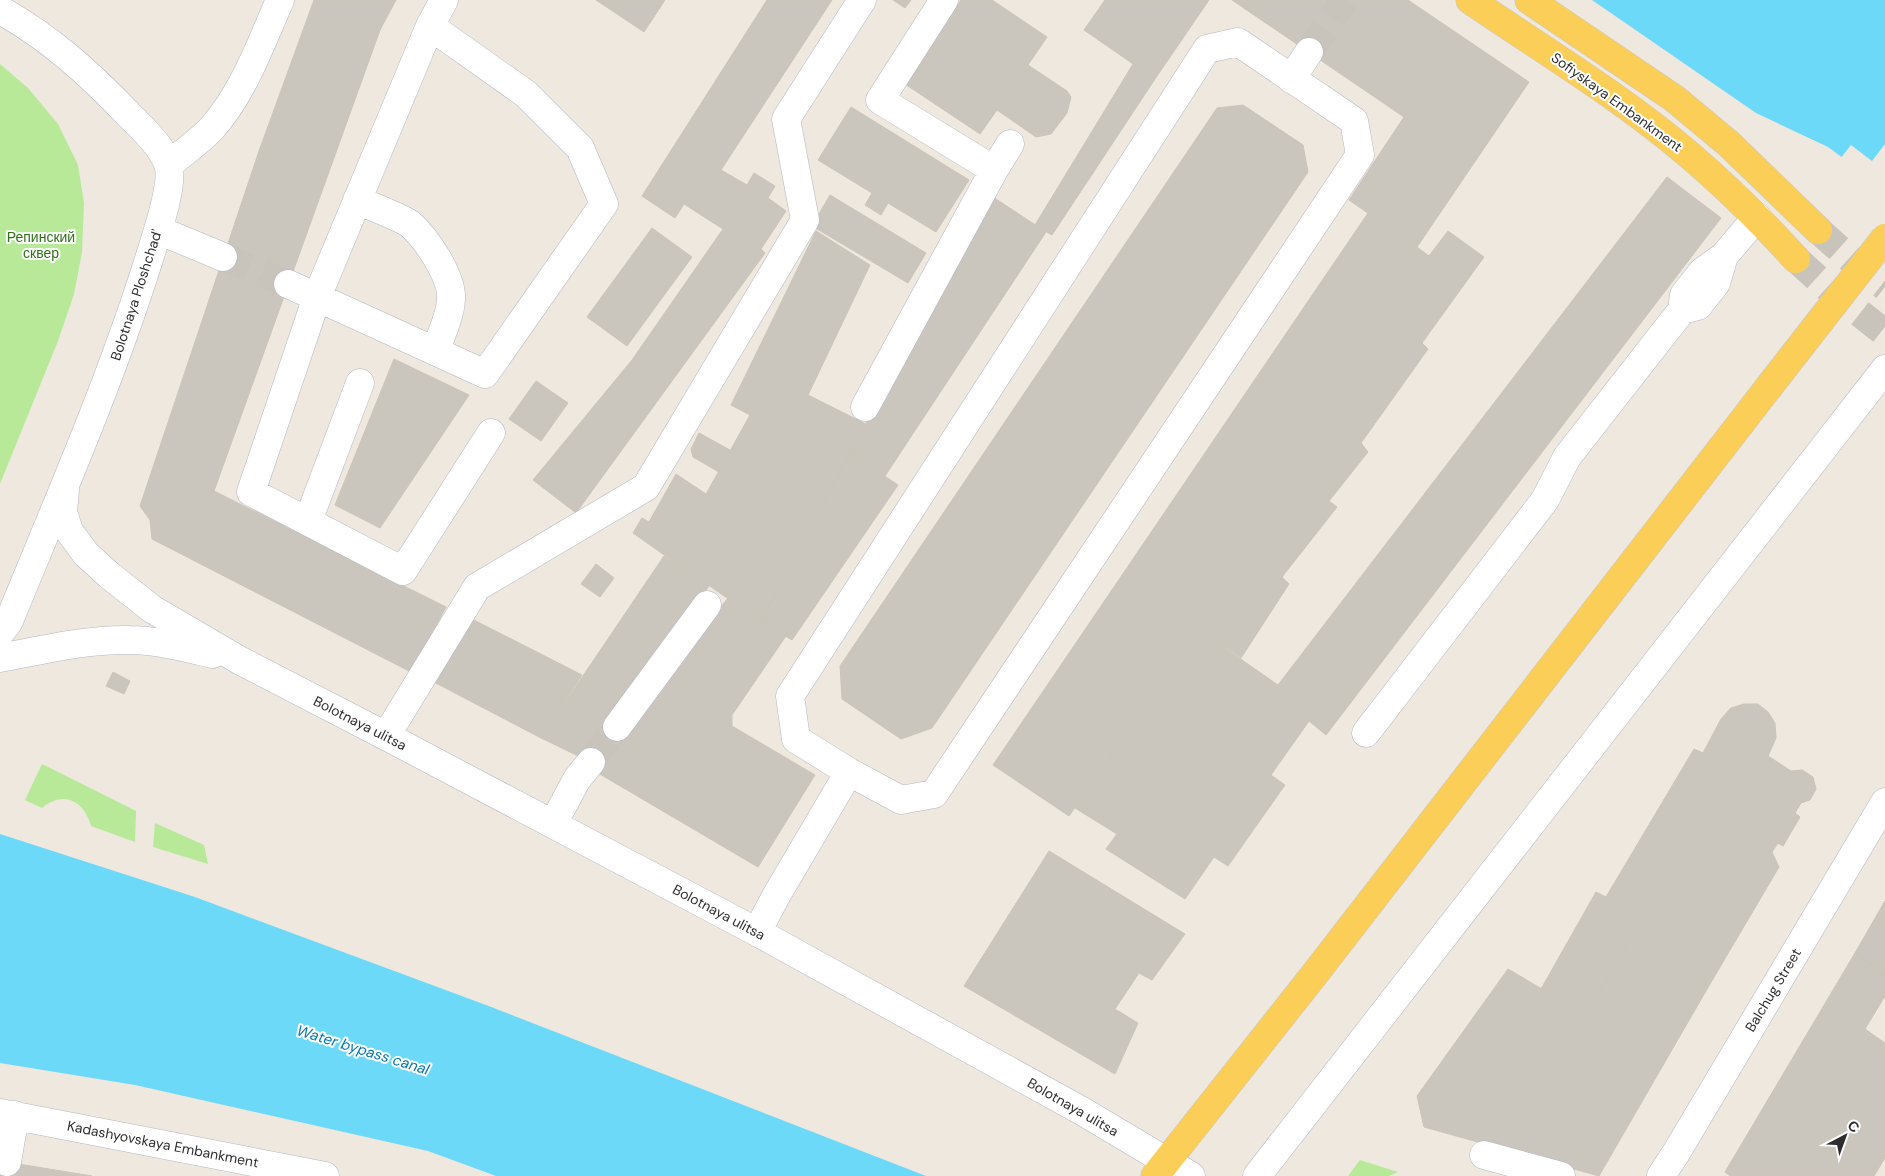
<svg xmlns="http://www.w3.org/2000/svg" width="1885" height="1176" font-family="'DM Sans',sans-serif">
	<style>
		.green { fill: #b7e998 }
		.water { fill: #6cd9f8 }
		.pier { fill: #efe8df }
		.building { fill: #cbc6bd; stroke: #cbc4b8 }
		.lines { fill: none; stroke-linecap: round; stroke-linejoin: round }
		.minor-tunnel { stroke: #c8c3bb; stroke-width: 28; stroke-dasharray: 28 14; stroke-linecap: butt }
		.major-tunnel { stroke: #c8c3bb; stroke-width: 28; stroke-dasharray: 28 14; stroke-linecap: butt }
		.minor-casing { stroke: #b3b6c2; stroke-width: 29 }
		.major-casing { stroke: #c8c8c8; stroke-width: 29 }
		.minor { stroke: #fff; stroke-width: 28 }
		.major { stroke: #fbce58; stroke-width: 28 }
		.major-bridge-casing { stroke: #c8c8c8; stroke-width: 29; stroke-linecap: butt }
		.major-bridge { stroke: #fbce58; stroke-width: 28 }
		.labels { text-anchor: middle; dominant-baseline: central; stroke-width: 4; stroke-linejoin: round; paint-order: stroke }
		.street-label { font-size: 14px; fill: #2d2d2d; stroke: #fff }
		.park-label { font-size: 14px; fill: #2d7215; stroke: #fff }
		.water-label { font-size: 15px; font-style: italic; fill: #0379ab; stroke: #fff }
	</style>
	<rect width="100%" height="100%" fill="#efe8df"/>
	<path class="green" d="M0 64 28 88 58 124 78 165 84 203 82 252 74 294 58 341 0 484Z
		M42 764 136 811 135 842 91 826C84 801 64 790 42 808L25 800Z
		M155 823 204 845 208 864 153 847Z
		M1360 1160 1398 1172 1389 1176H1348Z"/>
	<path class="water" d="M1592 0H1885V189L1828 147 1756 113Z
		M0 834 195 897 486 1005 926 1176H496L428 1151 135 1085 0 1063Z"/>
	<path class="pier" d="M1885 144V192L1840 159 1851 145 1872 161Z"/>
	<path class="building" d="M314 0H396L380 30 326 180 259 151Z
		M596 0H665L644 32Z
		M767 0H832L721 170 747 185 754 173 775 186 768 198 786 211 761 249 765 253 576 513 533 480 632 360 723 229 684 204 675 218 642 196Z
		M893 0H911L905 8Z
		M961 0H992L1047 37 1028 65 1067 91 1071 97 1067 113 1051 134 1036 137 997 110 980 134 905 84Z
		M1105 0H1209L1155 79 1084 30Z
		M1232 0H1408L1529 82 1417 247 1349 200 1404 117Z
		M1133 64 1155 79 1052 235 1035 225Z
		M1243 105 1303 145 1308 172 932 728 901 739 842 699 840 666 1217 108Z
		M851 107 969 180 936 232 888 203 881 215 865 205 872 193 818 160Z
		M259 151 326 180 214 491 150 520 140 506Z
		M1667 177 1721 218 1326 735 1309 721 1271 775 1285 785 1228 866 1214 857 1185 899 1106 849 1117 834 1075 808 1124 736 1097 717 1170 610 1278 685Z
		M830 195 926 253 908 283 812 226Z
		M990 195 1046 232 885 476 850 453Z
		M1368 213 1417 247 1429 256 1448 231 1484 257 1422 343 1428 349 1361 443 1368 452 1329 501 1337 507 1282 577 1289 584 1241 658 1170 610 1097 717 1124 736 1069 816 993 765Z
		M652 228 692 257 627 346 587 317Z
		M816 231 870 265 808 395 866 424 761 621 670 559 750 415 731 405Z
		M394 359 469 395 380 528 335 505Z
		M536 381 568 403 541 441 509 419Z
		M699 433 730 450 719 472 693 457 691 449Z
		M850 453 898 485 792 640 761 621Z
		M676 474 706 494 670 559 633 533 642 518 649 522Z
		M214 491 446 607 411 672 152 539 150 520Z
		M664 556 709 586 610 721 624 732 597 765 541 738Z
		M596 564 614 578 600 597 581 584Z
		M728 598 786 636 732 715V726L815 775 758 867 593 770Z
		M466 616 582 675 541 738 430 680Z
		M113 672 130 681 124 694 106 686Z
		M1744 704H1758L1768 712 1775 723 1776 738 1768 756 1791 771 1802 770 1813 777 1816 789 1810 800 1801 803 1795 813 1800 817 1783 846 1778 843 1772 852 1779 867 1710 984 1631 939 1586 1015 1541 989 1596 892 1606 897 1694 749 1703 753 1721 719 1731 708Z
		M1049 851 1185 934 1152 980 1139 973 1115 1009 1138 1023 1115 1074 964 986Z
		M1885 901V975L1855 953Z
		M1631 939 1710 984 1599 1176 1424 1127 1417 1096 1508 969 1586 1015Z
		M1855 953 1885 975V996L1865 1029 1885 1043V1158L1874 1176H1730L1725 1172Z
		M0 1161 92 1176H0Z"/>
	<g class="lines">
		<path class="minor-tunnel" d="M1309 52 1345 0
			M223 257 288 284
			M591 762 617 727"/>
		<path class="major-tunnel" d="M1818 230 1857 265 1885 287
			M1796 259 1830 290 1885 333"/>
		<defs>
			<path id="minor" d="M444 0 430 26 317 297 251 492 403 571 491 433
				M944 0 880 100 994 170
				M0 10C49 37 89 73 128 114 142 128 161 145 168 164 175 183 155 239 149 259 110 383 58 501 9 621L0 633
				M1238 42 1354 121 1360 155 934 794 901 800 849 772 796 739 790 696 1207 49Z
				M1291 79 1309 52
				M168 165C183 153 199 142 212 128 244 92 261 43 280 0
				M357 200C370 206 400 217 410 224 426 238 453 277 451 300 450 317 441 335 435 351
				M158 230 223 257
				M1724 256 1716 283 1698 306 1682 310 1684 295 1702 272Z
				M1724 256 1757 217
				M288 284 485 374 604 204 580 148 526 94 430 26
				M865 407 994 170 1010 144
				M65 490 63 512 69 531 86 554 109 575 152 609 239 660 386 736 757 932 1082 1111 1191 1176
				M308 521 360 383
				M0 658C43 650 86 639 130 640 156 640 187 648 213 654
				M617 727 707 605
				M1366 733 1545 500 1567 457 1682 310
				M386 736 477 587 646 487 805 220 786 119 862 0
				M553 824 577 779 591 762
				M757 932 776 896 849 772
				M0 1113 325 1176
				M1484 1155 1561 1176
				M7 1162 15 1115
				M1257 1176 1885 369
				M1661 1176 1676 1153 1885 802"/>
			<path id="major" d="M1470 0C1543 50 1620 96 1687 153 1726 186 1762 222 1796 259
				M1529 0 1675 99 1729 144 1818 230
				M1155 1176 1314 975 1768 388"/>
		</defs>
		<use href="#minor" class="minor-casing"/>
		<use href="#major" class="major-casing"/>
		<use href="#minor" class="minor"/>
		<use href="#major" class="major"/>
		<defs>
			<path id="major-bridge" d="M1768 388 1885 238"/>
		</defs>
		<use href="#major-bridge" class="major-bridge-casing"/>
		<use href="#major-bridge" class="major-bridge"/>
	</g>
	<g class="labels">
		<g class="street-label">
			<text transform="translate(1617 102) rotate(36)">Sofiyskaya Embankment</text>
			<text transform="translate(136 295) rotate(-72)">Bolotnaya Ploshchad'</text>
			<text transform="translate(360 723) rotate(27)">Bolotnaya ulitsa</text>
			<text transform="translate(719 912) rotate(28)">Bolotnaya ulitsa</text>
			<text transform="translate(1773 990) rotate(-59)">Balchug Street</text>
			<text transform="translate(1073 1107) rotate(30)">Bolotnaya ulitsa</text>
			<text transform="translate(163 1144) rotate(11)">Kadashyovskaya Embankment</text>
		</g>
		<g class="park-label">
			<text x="41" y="237">Репинский<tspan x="41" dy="16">сквер</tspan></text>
		</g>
		<g class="water-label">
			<text transform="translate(363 1050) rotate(17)">Water bypass canal</text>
		</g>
	</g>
	<g transform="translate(1845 1136) rotate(41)" stroke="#ffffff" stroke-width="4" paint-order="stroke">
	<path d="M0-4L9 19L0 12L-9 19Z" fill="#2d2d2d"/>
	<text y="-8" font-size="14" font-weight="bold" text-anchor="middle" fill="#2d2d2d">С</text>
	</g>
</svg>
